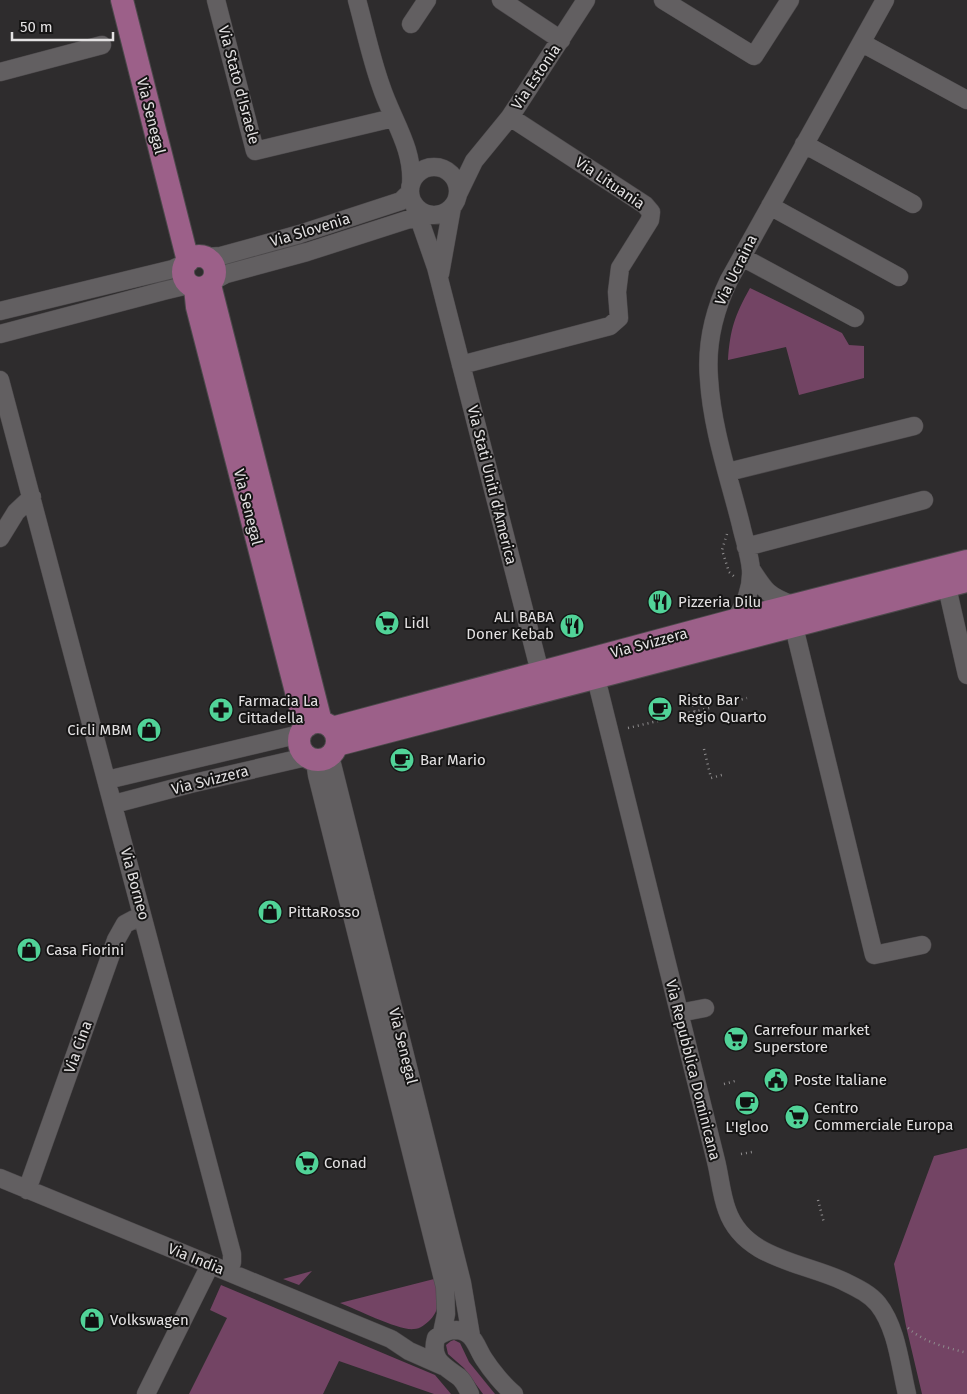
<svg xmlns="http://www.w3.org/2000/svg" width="967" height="1394" font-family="'Fira Sans',sans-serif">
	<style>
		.green { fill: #734464 }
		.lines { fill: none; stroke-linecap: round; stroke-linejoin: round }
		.minor-casing { stroke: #4c494b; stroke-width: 19 }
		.major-casing { stroke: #4c494b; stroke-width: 24 }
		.path { stroke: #8f8d8e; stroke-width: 2.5; stroke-dasharray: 1 4; stroke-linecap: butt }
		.minor { stroke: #625f61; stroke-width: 18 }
		.major { stroke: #9c6089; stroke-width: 22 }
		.labels { text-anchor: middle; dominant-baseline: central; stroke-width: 4; stroke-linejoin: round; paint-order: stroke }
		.street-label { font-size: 15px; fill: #e3e1e2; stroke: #161515 }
		.poi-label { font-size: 15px; fill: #e3e1e2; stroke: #161515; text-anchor: start }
	</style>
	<rect width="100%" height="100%" fill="#2e2c2d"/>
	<path class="green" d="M750 288 842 333 849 345 864 346V378L799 395 786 347 728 360C730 329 735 315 750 288Z
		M967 1148V1394H922L906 1326 894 1264 934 1156Z
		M312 1271 299 1285 283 1279Z
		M434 1279C438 1295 442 1307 430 1320 426 1324 420 1329 414 1329 399 1331 356 1309 340 1303Z
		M221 1285 435 1375 451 1394H434L339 1361 323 1394H189L227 1318 210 1310Z
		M454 1340 460 1343 469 1362 495 1394H483L464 1368 448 1354 446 1345 451 1341Z"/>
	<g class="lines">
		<defs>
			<path id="minor" d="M216 0 255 151 393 118
				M357 0C365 29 371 58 381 86 392 120 414 148 411 185
				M501 0 561 40
				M663 0 754 56 790 0
				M411 24 427 0
				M862 43 967 100
				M0 72 102 45
				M804 144 913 204
				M410 191a24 24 0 1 1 48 0a24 24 0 1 1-48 0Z
				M458 194 474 161 510 117 586 0
				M414 204 436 267 543 684
				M770 206 899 277
				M205 257 221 256 300 234 401 201 410 192
				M742 257 855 318
				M440 274 452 207
				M213 281 226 274 307 252 419 216 431 215
				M0 311 173 269 186 263
				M0 334 163 291 184 286H190
				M461 365 610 326 619 318 617 292 620 268 650 220 651 212 645 205 510 117
				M0 380 232 1254V1262L229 1272
				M728 472 914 426
				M0 538 16 512 32 497
				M746 547 924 500
				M751 569C765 591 768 596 793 605
				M944 574 967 675
				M735 620C745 604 752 589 751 570 750 555 744 539 741 525 729 477 712 429 709 379 706 344 714 311 729 280L885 0
				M794 627 874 955 922 945
				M593 666 716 1161C720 1177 721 1194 727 1210 744 1259 802 1262 843 1281 855 1287 869 1293 878 1304 897 1328 900 1365 907 1394
				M330 756 462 1283 471 1336
				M315 760 317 775 445 1287 446 1314 442 1333
				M107 780 300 734
				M114 804 190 784 306 757
				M679 1013 705 1008
				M0 1178 391 1339 409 1351 443 1366
				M27 1190 116 940 125 924 142 915
				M146 1394 210 1265
				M470 1394C467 1388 464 1381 459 1377 444 1366 430 1360 436 1338 442 1333 448 1330 456 1330 474 1331 476 1347 484 1359 491 1370 504 1386 514 1394"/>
			<path id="major" d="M122 0 188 261
				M183 272a16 16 0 1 1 32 0a16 16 0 1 1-32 0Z
				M210 285 321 722
				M195 288 197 307 301 711 307 726
				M299 741a19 19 0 1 1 38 0a19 19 0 1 1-38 0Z
				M332 728 735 620 967 561
				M337 745 967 581"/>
		</defs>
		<use href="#minor" class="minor-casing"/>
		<use href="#major" class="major-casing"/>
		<path class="path" d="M727 534 722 550 729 572 736 578
			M691 696 698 727
			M732 702 747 698
			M679 715 710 708
			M628 728 658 721
			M704 749 711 778 722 775
			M724 1084 735 1081
			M741 1154 752 1152
			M818 1200 824 1223
			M908 1328C925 1343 946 1347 967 1353"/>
		<use href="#minor" class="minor"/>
		<use href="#major" class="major"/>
	</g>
	<defs>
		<symbol id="restaurant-disc" viewBox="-11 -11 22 22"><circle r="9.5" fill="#51d398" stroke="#161515"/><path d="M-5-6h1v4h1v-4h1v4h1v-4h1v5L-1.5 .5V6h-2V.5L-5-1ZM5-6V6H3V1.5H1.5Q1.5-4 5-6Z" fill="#111"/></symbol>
		<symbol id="supermarket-disc" viewBox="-11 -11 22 22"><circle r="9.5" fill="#51d398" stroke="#161515"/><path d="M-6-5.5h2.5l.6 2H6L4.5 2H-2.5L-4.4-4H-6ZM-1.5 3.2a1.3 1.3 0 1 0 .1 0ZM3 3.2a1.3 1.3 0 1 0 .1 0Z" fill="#111"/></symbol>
		<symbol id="cafe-disc" viewBox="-11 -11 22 22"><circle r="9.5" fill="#51d398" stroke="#161515"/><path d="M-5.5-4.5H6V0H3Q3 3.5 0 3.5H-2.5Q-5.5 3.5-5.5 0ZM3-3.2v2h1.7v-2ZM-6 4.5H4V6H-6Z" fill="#111"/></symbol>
		<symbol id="pharmacy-disc" viewBox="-11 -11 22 22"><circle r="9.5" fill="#51d398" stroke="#161515"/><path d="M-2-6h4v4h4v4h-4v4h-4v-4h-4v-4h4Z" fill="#111"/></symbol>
		<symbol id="shop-disc" viewBox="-11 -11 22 22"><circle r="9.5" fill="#51d398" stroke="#161515"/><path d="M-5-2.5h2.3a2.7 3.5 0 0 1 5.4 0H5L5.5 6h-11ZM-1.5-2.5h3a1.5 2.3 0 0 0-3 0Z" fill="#111"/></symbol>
		<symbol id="civic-disc" viewBox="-11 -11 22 22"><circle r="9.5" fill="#51d398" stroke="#161515"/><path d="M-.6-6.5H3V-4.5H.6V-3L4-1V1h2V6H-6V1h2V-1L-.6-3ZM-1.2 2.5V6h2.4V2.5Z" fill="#111"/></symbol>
	</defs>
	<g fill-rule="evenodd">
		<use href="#restaurant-disc" x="646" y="588" width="28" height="28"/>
		<use href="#supermarket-disc" x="373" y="609" width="28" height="28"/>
		<use href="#restaurant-disc" x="558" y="612" width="28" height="28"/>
		<use href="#cafe-disc" x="646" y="695" width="28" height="28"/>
		<use href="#pharmacy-disc" x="207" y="696" width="28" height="28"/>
		<use href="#shop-disc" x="135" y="716" width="28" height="28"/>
		<use href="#cafe-disc" x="388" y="746" width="28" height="28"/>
		<use href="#shop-disc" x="256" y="898" width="28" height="28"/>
		<use href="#shop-disc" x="15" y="936" width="28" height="28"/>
		<use href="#supermarket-disc" x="722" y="1025" width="28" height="28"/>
		<use href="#civic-disc" x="762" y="1066" width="28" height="28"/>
		<use href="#cafe-disc" x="733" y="1089" width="28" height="28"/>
		<use href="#supermarket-disc" x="783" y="1103" width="28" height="28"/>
		<use href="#supermarket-disc" x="293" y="1149" width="28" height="28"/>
		<use href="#shop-disc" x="78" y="1306" width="28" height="28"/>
	</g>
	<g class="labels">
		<g class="street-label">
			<text transform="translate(536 77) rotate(-56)">Via Estonia</text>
			<text transform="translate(239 85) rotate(75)">Via Stato d'Israele</text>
			<text transform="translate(151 116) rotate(76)">Via Senegal</text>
			<text transform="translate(610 183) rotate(34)">Via Lituania</text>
			<text transform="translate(310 230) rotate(-17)">Via Slovenia</text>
			<text transform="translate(736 270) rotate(-64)">Via Ucraina</text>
			<text transform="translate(492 485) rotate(76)">Via Stati Uniti d'America</text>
			<text transform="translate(248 507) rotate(76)">Via Senegal</text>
			<text transform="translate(649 643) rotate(-15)">Via Svizzera</text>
			<text transform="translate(210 780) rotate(-14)">Via Svizzera</text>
			<text transform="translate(135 884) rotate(75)">Via Borneo</text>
			<text transform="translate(403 1046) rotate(76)">Via Senegal</text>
			<text transform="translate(78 1047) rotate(-70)">Via Cina</text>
			<text transform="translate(693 1070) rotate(76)">Via Repubblica Dominicana</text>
			<text transform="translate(196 1259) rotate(22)">Via India</text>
		</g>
		<g class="poi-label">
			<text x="678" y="602">Pizzeria Dilu</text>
			<text x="554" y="617" text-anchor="end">ALI BABA<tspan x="554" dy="17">Doner Kebab</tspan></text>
			<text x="404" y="623">Lidl</text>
			<text x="678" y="700">Risto Bar<tspan x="678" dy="17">Regio Quarto</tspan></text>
			<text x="238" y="701">Farmacia La<tspan x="238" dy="17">Cittadella</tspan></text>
			<text x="132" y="730" text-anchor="end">Cicli MBM</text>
			<text x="420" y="760">Bar Mario</text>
			<text x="288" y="912">PittaRosso</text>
			<text x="46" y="950">Casa Fiorini</text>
			<text x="754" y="1030">Carrefour market<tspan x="754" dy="17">Superstore</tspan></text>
			<text x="794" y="1080">Poste Italiane</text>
			<text x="814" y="1108">Centro<tspan x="814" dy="17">Commerciale Europa</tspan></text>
			<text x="747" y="1127" text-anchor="middle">L'Igloo</text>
			<text x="324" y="1163">Conad</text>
			<text x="110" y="1320">Volkswagen</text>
		</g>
	</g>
	<path d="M12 32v8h101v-8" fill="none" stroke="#e3e1e2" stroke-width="2.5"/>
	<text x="20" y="32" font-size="15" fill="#e3e1e2" stroke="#161515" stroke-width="4" paint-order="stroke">50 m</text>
</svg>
